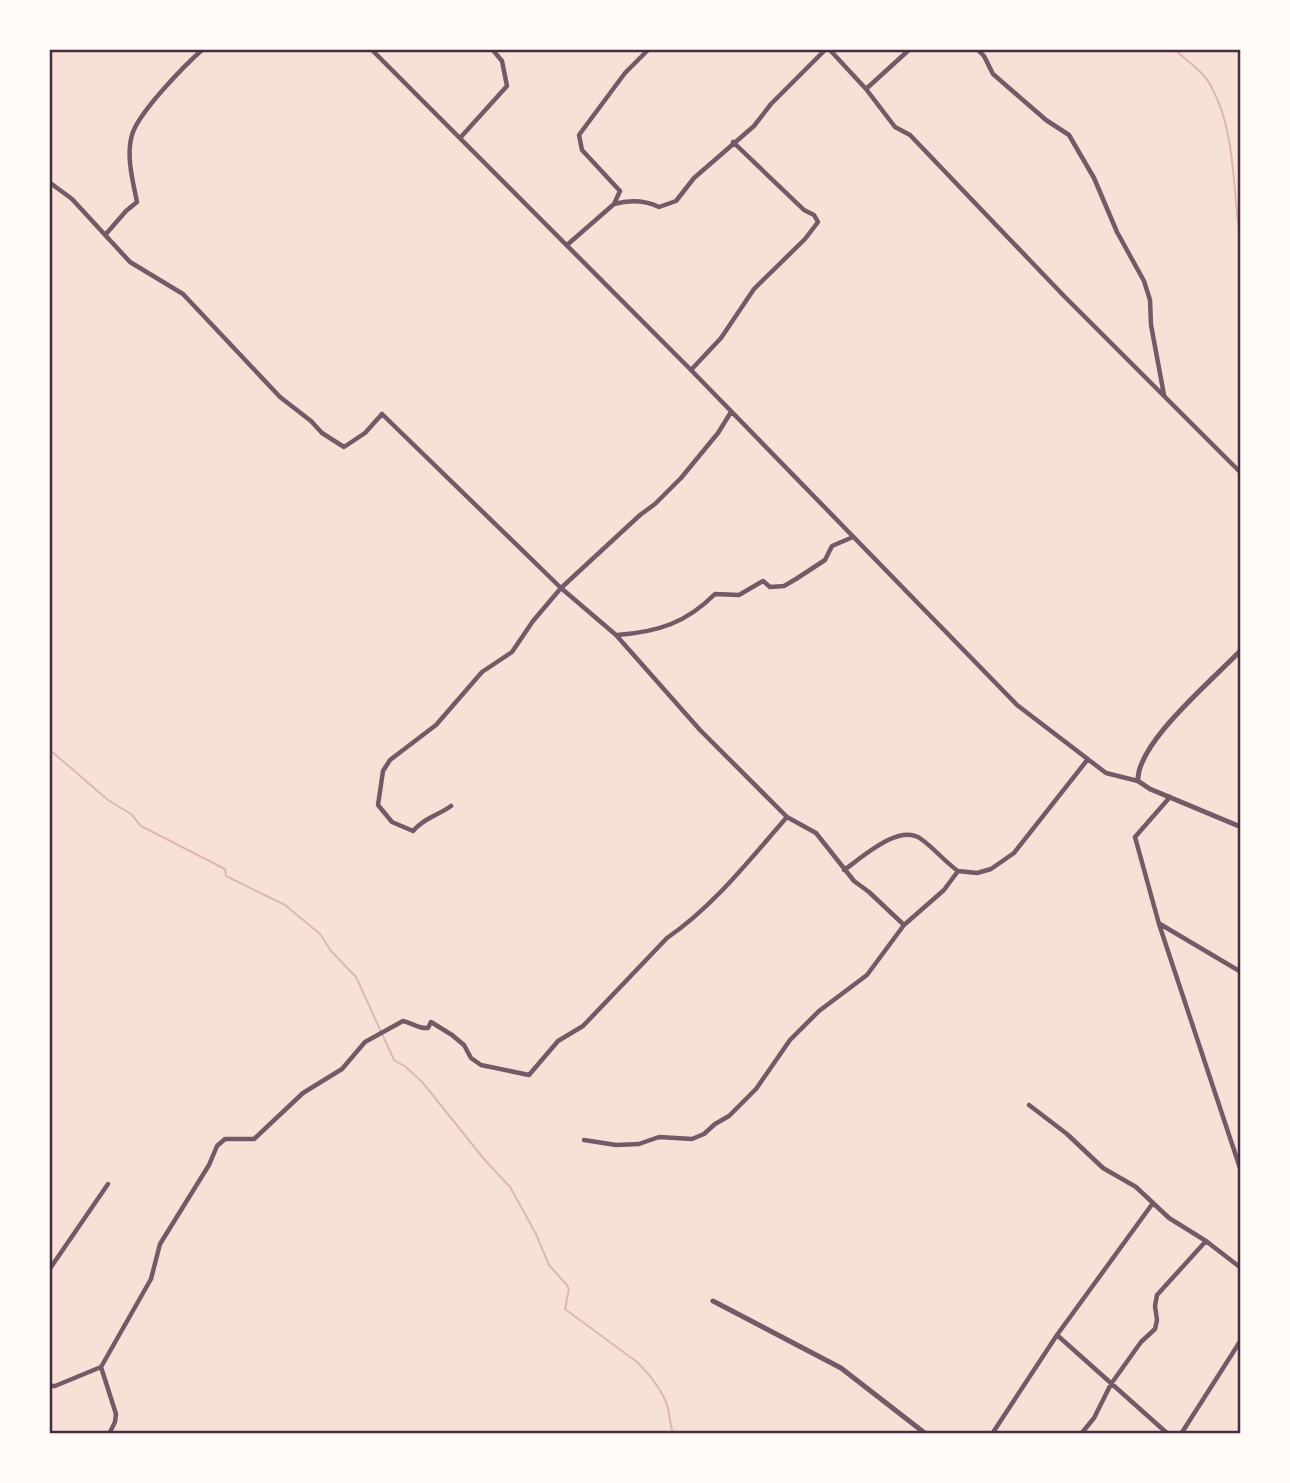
<svg xmlns="http://www.w3.org/2000/svg" width="1290" height="1483" font-family="'Noto Sans',sans-serif">
	<style>
		.lines { fill: none; stroke-linecap: round; stroke-linejoin: round }
		.stream { stroke: #dcb8b0; stroke-width: 2 }
		.minor { stroke: #755966; stroke-width: 4.5 }
		.tertiary { stroke: #755966; stroke-width: 5 }
		.neatline { fill: none; stroke: #4a2c40; stroke-width: 2.5 }
	</style>
	<rect width="100%" height="100%" fill="#f7e1d7"/>
	<g class="lines">
		<path class="stream" d="M1174 49C1187 61 1204 71 1212 88 1237 135 1232 193 1241 244
			M49 749 108 800 131 814 141 826 225 869 226 876 285 905 320 934 331 951 356 977 394 1060 406 1067 423 1083 484 1159 510 1187 536 1234 549 1265 567 1285 569 1289 565 1309 637 1362C650 1375 661 1388 667 1405 670 1415 670 1425 673 1434"/>
		<path class="minor" d="M371 49 691 370 1017 705 1106 773 1138 781
			M829 49 866 89 895 127 910 135 1064 296 1241 473
			M977 49 984 56 993 74 1046 120 1069 135 1094 178 1117 232 1144 281 1150 300 1151 325 1164 395
			M866 89 910 49
			M460 138 507 86 502 61 492 49
			M49 182 72 199 130 262 183 294 280 397 311 421 322 433 344 447 365 433 382 414 561 588 616 635 700 730 787 817 816 833 854 881 869 892 904 925
			M614 204C629 200 644 200 659 207L676 201 694 178 754 126 771 104 826 49
			M106 234 126 211 137 202C133 182 125 153 133 132 142 109 184 66 203 49
			M567 245 614 204 620 191 582 150 579 135 625 73 649 49
			M691 370 721 338 754 289 805 239 818 222 814 215 804 210 733 142
			M617 635C658 632 686 623 715 594L739 595 763 581 770 587 784 586 796 579 825 560 832 546 853 537
			M1170 797 1135 837 1159 924 1241 1171
			M451 806C437 816 424 818 413 831L392 822 378 805 383 771 390 760 436 725 482 672 512 652 533 621 561 588 640 515 655 504 681 478 718 433 731 412
			M844 870C863 857 899 823 921 839 934 848 945 862 958 871
			M1160 924 1241 972
			M1029 1105 1067 1134 1103 1168 1136 1187 1169 1218 1206 1241 1241 1268
			M584 1140 616 1145 639 1144 659 1137 692 1139 704 1134 715 1124 729 1116 756 1089 790 1040 819 1011 867 975 904 925 944 890 958 871 977 873 991 869 1014 853 1088 759
			M49 1270 108 1184
			M1057 1335 1153 1203
			M101 1367 116 1414 115 1422 109 1434
			M49 1386H55L101 1367 151 1279 160 1244 209 1165 217 1146 225 1139H254L303 1093 342 1069 365 1042 403 1021C413 1023 418 1029 428 1028L431 1022 452 1035 464 1045 471 1058 481 1065 529 1075 558 1041 583 1026 667 938C714 906 750 859 787 817
			M992 1434 1057 1335 1168 1434
			M1081 1434 1094 1418 1111 1384 1141 1342 1155 1329 1157 1320 1155 1306 1157 1295 1206 1241
			M1181 1434 1241 1340"/>
		<path class="tertiary" d="M1241 650C1215 678 1136 743 1138 781L1150 789 1241 827
			M713 1301 841 1368 926 1434"/>
	</g>
	<rect width="1290" height="1483" fill="none" stroke="#fffaf5" stroke-width="102"/>
	<rect x="51" y="51" width="1188" height="1381" class="neatline"/>
</svg>
